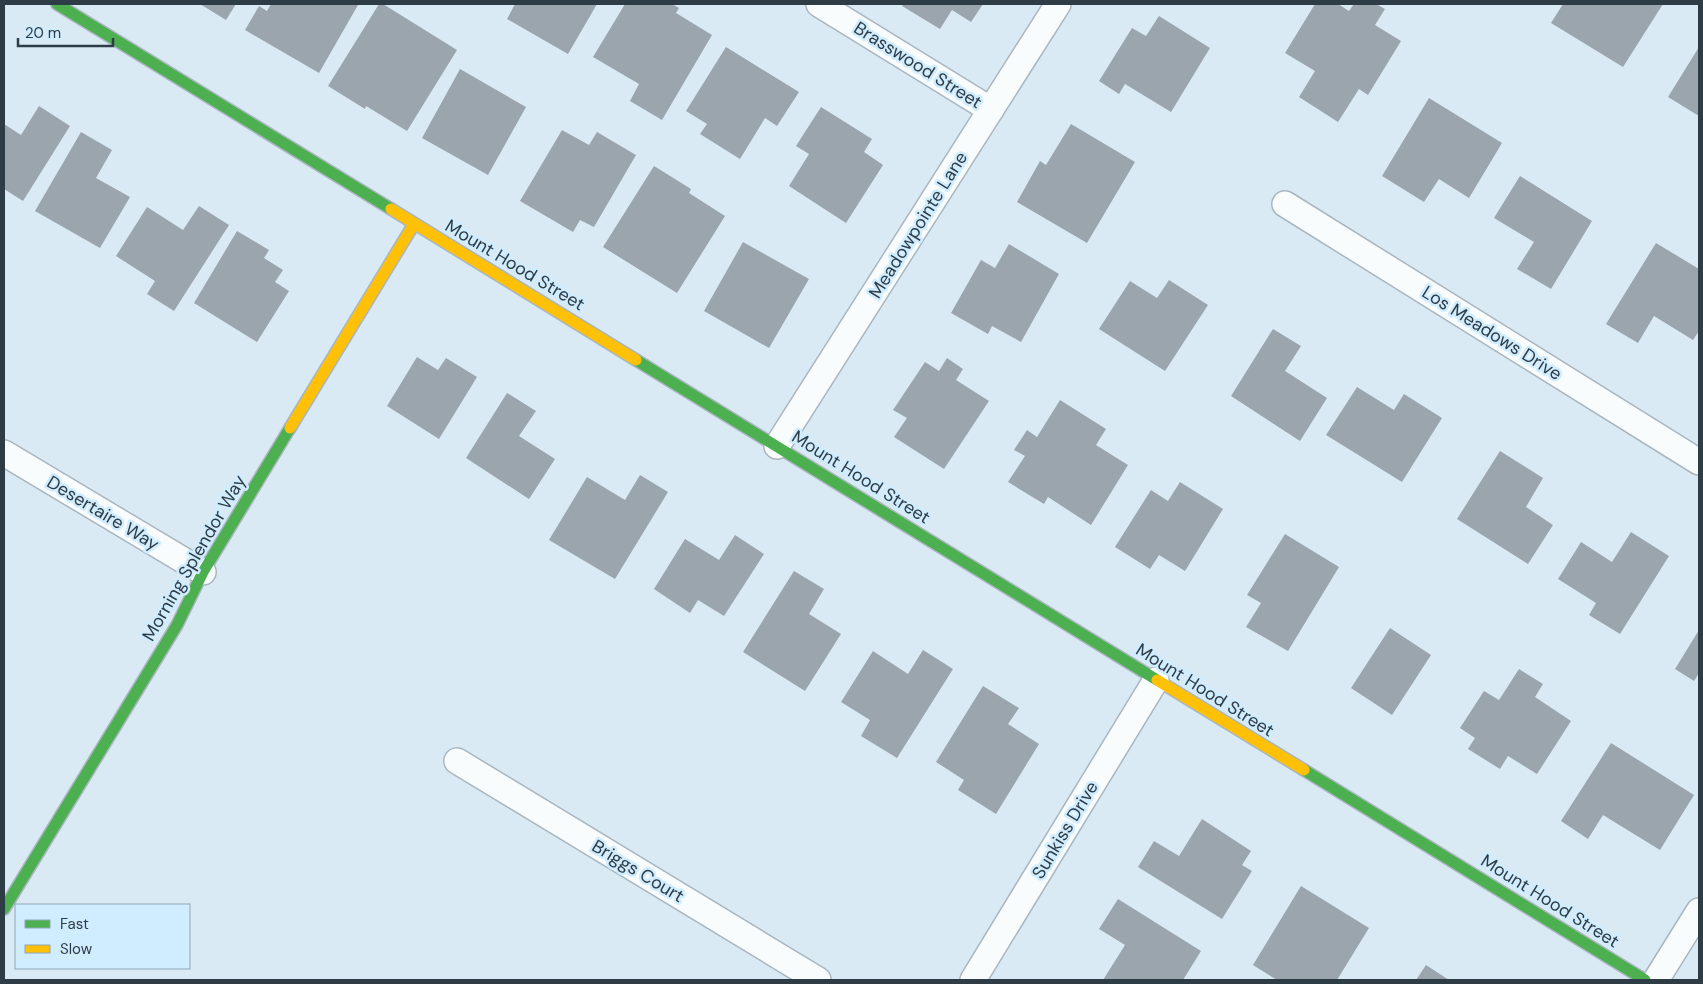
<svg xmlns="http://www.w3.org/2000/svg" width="1703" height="984" font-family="'DM Sans',sans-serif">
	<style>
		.building { fill: #9aa5ae }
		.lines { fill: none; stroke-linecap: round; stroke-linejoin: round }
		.street-casing { stroke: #a9b6bf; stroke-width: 28 }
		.fast-casing { stroke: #a9b6bf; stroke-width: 14 }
		.slow-casing { stroke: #a9b6bf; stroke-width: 14 }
		.street { stroke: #f9fcfd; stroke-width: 25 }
		.fast { stroke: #4caf50; stroke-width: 11 }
		.slow { stroke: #ffc107; stroke-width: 11 }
		.labels { text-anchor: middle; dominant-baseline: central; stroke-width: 5; stroke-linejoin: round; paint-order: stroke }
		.street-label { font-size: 18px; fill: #2e3c45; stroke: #d0ecff }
	</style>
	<rect width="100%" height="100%" fill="#daeaf4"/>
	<path class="building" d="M200 4H236L226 20Z
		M271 4H356L358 5 319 73 245 30 259 6 267 11Z
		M379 4H383L457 50 407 131 366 106 365 109 328 86Z
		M515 4H597L568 54 507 19Z
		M625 4H672L679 8 676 13 712 35 662 120 630 101 639 84 593 57Z
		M903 4H983L971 22 952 10 940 29 902 6Z
		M1315 4H1338L1349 11 1354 4H1376L1385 9 1375 25 1401 41 1368 95 1359 89 1338 122 1299 97 1315 71 1285 53Z
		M1563 4H1663L1623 67 1551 23Z
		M1159 16 1210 48 1171 112 1125 84 1119 94 1099 81 1132 28 1146 36Z
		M726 47 799 92 777 126 765 118 740 159 700 134 707 124 686 111Z
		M1699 47V116L1668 97Z
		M460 69 526 107 488 175 422 138Z
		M1429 98 1502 143 1469 198 1439 179 1424 202 1382 176Z
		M39 106 70 126 23 201 4 189V124L21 135Z
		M821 107 872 139 864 152 883 165 846 223 789 186 809 154 796 146Z
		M1071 124 1135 162 1087 243 1017 202 1040 161 1046 165Z
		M562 130 589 145 597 132 636 155 594 227 580 220 573 232 520 201Z
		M81 132 112 150 96 178 130 197 100 248 35 211Z
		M654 166 691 189 689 193 725 216 677 293 603 247Z
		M1520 176 1592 221 1551 289 1517 269 1534 242 1494 218Z
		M199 206 229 225 174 311 147 294 155 281 116 256 147 207 183 230Z
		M237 231 269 250 264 258 283 270 275 282 289 291 257 342 194 303Z
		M743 242 809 279 769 348 704 311Z
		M1656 243 1699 269V331L1693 340 1654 316 1638 343 1606 324Z
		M1009 244 1059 274 1021 342 992 326 988 334 951 313 981 260 995 268Z
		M1169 280 1208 305 1165 371 1099 329 1130 281 1157 298Z
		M1273 329 1301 346 1285 371 1327 398 1300 441 1231 396Z
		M417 357 438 370 446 358 477 377 439 439 387 406Z
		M947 358 963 369 956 380 989 401 944 469 894 437 907 418 893 410 925 362 939 371Z
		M1357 387 1394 410 1404 394 1442 418 1402 482 1326 435Z
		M507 393 536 411 519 436 555 459 529 499 466 458Z
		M1060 400 1106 429 1096 445 1128 465 1091 525 1048 497 1044 504 1008 482 1025 456 1014 450 1027 430 1037 437Z
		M1500 451 1543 478 1526 507 1553 525 1528 564 1457 519Z
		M640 475 668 492 615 579 549 540 587 477 625 500Z
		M1180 482 1223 509 1185 571 1159 555 1150 569 1115 547 1151 490 1168 501Z
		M1631 532 1669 556 1620 634 1589 615 1596 603 1558 579 1581 542 1612 562Z
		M1285 534 1339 567 1288 651 1246 627 1261 603 1247 595Z
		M735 535 764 554 724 616 698 600 690 613 654 589 685 539 719 560Z
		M794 571 824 589 809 614 841 634 805 691 743 652Z
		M1390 628 1431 655 1392 715 1351 688Z
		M1699 630V673L1694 681 1675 669Z
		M923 650 953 669 897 758 861 736 870 720 841 702 873 651 908 674Z
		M1519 669 1543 684 1535 697 1571 721 1537 774 1508 756 1500 769 1468 749 1475 738 1460 728 1484 691 1499 700Z
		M983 686 1019 708 1008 724 1039 744 996 814 958 790 964 780 936 762Z
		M1611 743 1694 795 1660 850 1603 815 1588 839 1561 821Z
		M1202 819 1251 851 1242 865 1252 871 1222 919 1138 867 1154 841 1179 856Z
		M1301 886 1369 928 1337 980H1277L1253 965Z
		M1118 899 1201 951 1183 980H1103L1125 945 1099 929Z
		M1426 965 1449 980H1416Z"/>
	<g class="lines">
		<defs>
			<path id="street" d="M819 4 991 110
				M1285 204 1699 462
				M777 446 1058 4
				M4 453 203 572
				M457 761 818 980
				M973 980 1156 680
				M1656 980 1699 911"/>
			<path id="fast" d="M57 4 391 209
				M636 360 1157 680
				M1304 770 1645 980
				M4 909 177 625 203 572 290 428"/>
			<path id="slow" d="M391 209 636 360
				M290 428 414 224
				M1157 680 1304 770"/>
		</defs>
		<use href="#street" class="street-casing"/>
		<use href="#fast" class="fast-casing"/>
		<use href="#slow" class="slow-casing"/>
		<use href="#street" class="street"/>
		<use href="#fast" class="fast"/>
		<use href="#slow" class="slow"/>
	</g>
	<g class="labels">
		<g class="street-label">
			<text transform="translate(918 65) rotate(32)">Brasswood Street</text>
			<text transform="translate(918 225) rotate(-58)">Meadowpointe Lane</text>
			<text transform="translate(515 265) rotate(31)">Mount Hood Street</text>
			<text transform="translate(1492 333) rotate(32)">Los Meadows Drive</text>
			<text transform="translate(861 477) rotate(32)">Mount Hood Street</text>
			<text transform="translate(103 513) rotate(31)">Desertaire Way</text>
			<text transform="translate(194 558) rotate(-60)">Morning Splendor Way</text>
			<text transform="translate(1205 690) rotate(32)">Mount Hood Street</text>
			<text transform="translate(1065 830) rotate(-59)">Sunkiss Drive</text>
			<text transform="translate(638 871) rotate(31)">Briggs Court</text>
			<text transform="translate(1550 901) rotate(32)">Mount Hood Street</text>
		</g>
	</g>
	<rect width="1703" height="984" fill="none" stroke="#2e3c45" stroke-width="10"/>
	<rect x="15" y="904" width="175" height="65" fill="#d0ecff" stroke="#8fa6b5"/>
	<rect x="25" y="920" width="25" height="8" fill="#4caf50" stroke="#8fa6b5"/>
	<text x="60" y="929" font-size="15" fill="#2e3c45">Fast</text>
	<rect x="25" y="945" width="25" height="8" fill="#ffc107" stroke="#8fa6b5"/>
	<text x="60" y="954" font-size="15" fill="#2e3c45">Slow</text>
	<path d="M18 38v8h95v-8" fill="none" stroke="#2e3c45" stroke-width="2.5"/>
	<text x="25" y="38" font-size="15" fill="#2e3c45" stroke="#d0ecff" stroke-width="4" paint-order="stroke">20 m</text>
</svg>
